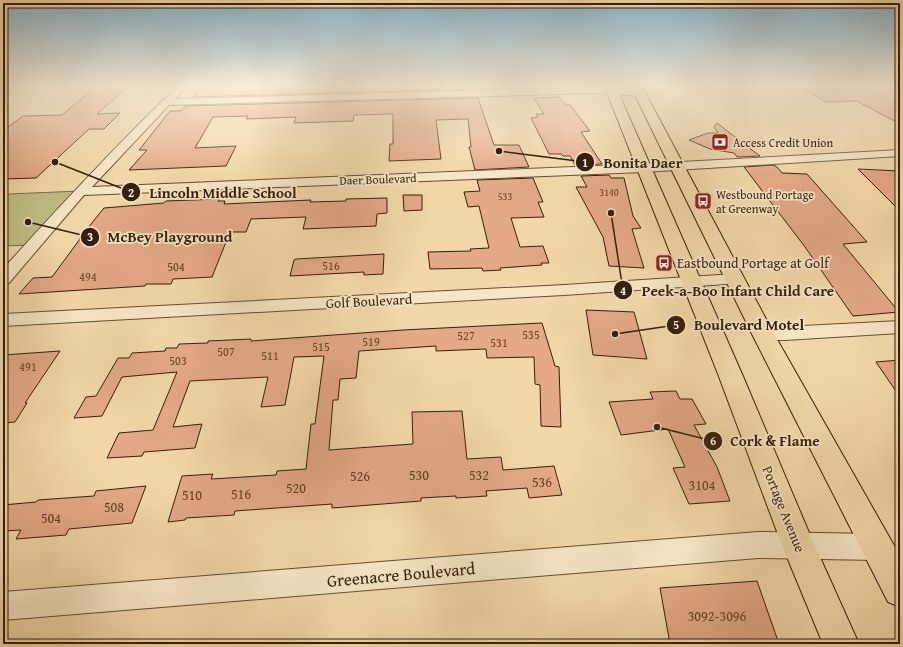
<svg xmlns="http://www.w3.org/2000/svg" width="903" height="647" font-family="'Gentium Book Plus',serif">
	<style>
		.green { fill: #bfbe84; stroke: #7a6e48 }
		.building { fill: #e4a987; stroke: #351f0c }
		.lines { fill: none; stroke-linecap: round; stroke-linejoin: round }
		.minor-casing { stroke: #644d33; stroke-width: 2 }
		.trunk-casing { stroke: #351f0c; stroke-width: 2 }
		.minor { fill: #f7e6c6; fill-rule: evenodd }
		.trunk { fill: #f2d8a8; fill-rule: evenodd }
		.labels { text-anchor: middle; dominant-baseline: central; stroke-width: 3.5; stroke-linejoin: round; paint-order: stroke }
		.far-number-label { font-size: 10px; fill: #61422b }
		.far-poi-label { font-size: 12px; fill: #351f0c; stroke: #f7e6c6; text-anchor: start }
		.far-street-label { font-size: 12px; fill: #351f0c; stroke: #f7e6c6 }
		.number-label { font-size: 12px; fill: #61422b }
		.poi-label { font-size: 14px; fill: #351f0c; stroke: #f7e6c6; text-anchor: start }
		.street-label { font-size: 14px; fill: #351f0c; stroke: #f7e6c6 }
		.near-number-label { font-size: 14px; fill: #61422b }
		.near-street-label { font-size: 17px; fill: #351f0c; stroke: #f7e6c6 }
		.leader { fill: none; stroke: #351f0c; stroke-width: 1.5 }
		.callout-dot { fill: #351f0c; stroke: #f7e6c6; stroke-width: 1.5 }
		.mark-label { font-size: 12px; text-anchor: middle; font-weight: bold; fill: #fff }
		.callout-label { font-size: 15px; text-anchor: middle; font-weight: bold; fill: #351f0c; stroke: #f7e6c6; stroke-width: 3.5; stroke-linejoin: round; paint-order: stroke }
	</style>
	<rect width="100%" height="100%" fill="#f2d8a8"/>
	<filter id="stains"><feTurbulence type="fractalNoise" baseFrequency=".005" numOctaves="4"/><feColorMatrix values="0 0 0 0 .2 0 0 0 0 .09 0 0 0 0 .02 0 0 0 .5 -.17"/></filter>
	<radialGradient id="worn" r=".72"><stop offset=".6" stop-color="#630" stop-opacity="0"/><stop offset="1" stop-color="#630" stop-opacity=".3"/></radialGradient>
	<path class="green" d="M80 191 33 245 3 246V199L9 194Z"/>
	<path class="building" d="M99 85H130L97 114 120 113 104 129H89L36 178 3 179V131L23 116 62 115Z
		M247 85H473L475 89 193 97 202 86Z
		M796 85H900V124L857 101 826 102Z
		M559 97 566 105H570L590 131 581 132 602 164 575 165 570 156H563L561 154H549L531 118 538 117 536 114H544L534 98Z
		M478 98 494 145H519L529 167 475 170 469 147H471L468 119 436 120 441 159 389 161 390 144H393V114L354 115 353 121 294 123 296 117 246 119 248 116 213 117 195 148 236 146 226 166 129 170 147 150H139L170 111H181L185 106Z
		M717 123 748 147 760 156 737 157 734 153 710 149 689 140 708 133H718L714 127Z
		M773 165 777 167 782 173 807 174 867 242 843 244 899 312 853 316 805 247 744 167Z
		M858 169 900 171V211Z
		M609 175 611 178H624L633 216 641 228 632 229 644 268 609 266 603 237 576 187H587L581 176Z
		M533 178 543 202H538L544 217 511 218 520 247 543 246 549 263H541L542 265 500 268 501 270 483 271 482 268 430 269 428 252 471 251 470 249 489 248 479 206 468 207 464 192 480 191 477 180Z
		M403 195H422V210L404 211Z
		M387 198V213L377 214 376 226 303 229 306 217 251 219 246 232H230L212 277 173 279 171 284H146L145 286 19 294 33 278 52 277 80 239H79L104 208 164 203 166 201 220 199 218 201H225L224 204 311 200 310 202 346 201V199Z
		M384 254 383 274 364 275V272L290 276 294 260 296 259Z
		M586 310 634 312 647 359 593 355Z
		M542 323 555 366 559 367 561 427 541 426 540 385 535 384 534 357 487 358 486 349 436 351V346L359 351 356 378 340 379 338 400H333L329 450 413 444 412 412 462 411 467 459 501 457 503 470 554 466 562 495 529 498 527 488 486 491 487 496 456 498V496L421 498V501L332 508V504L235 511 234 515 186 518 185 520 168 522 182 476 213 474 211 479 276 475 277 471 306 469 311 424H315L324 356 294 357 285 405 261 407 268 377 190 381 173 427 202 424 195 448 144 452 142 456 107 458 119 433 153 430 177 372 122 377 102 416 74 418 86 397 96 396 118 358H129L132 353 165 351 166 348H177L179 344 208 343V341L251 339V341L403 330Z
		M60 351 25 403H27L15 422 3 423V355Z
		M900 360V397L876 362Z
		M676 391 680 399H692L706 424 694 425 717 467 730 501 689 504 673 468 685 467 668 429 621 435 609 402 653 399 650 392Z
		M146 486 132 523 69 529 66 535 16 539 21 530 3 531V505L36 502 38 500 94 496 96 491Z
		M757 581 779 644H670L660 588Z"/>
	<g class="lines">
		<defs>
			<path id="minor" d="M179 85H189L175 99 595 87 639 90 644 93 639 96 595 93 169 105 92 187 644 164 900 150V156L644 172 84 195 9 283 3 284V269C60 206 117 144 179 85Z
				M735 274 741 275 743 279 741 283 564 295 3 326V314L564 285Z
				M900 321V333L785 340H763L756 338 754 334 756 330 763 328Z
				M758 532 877 534 886 538 890 547 886 556 877 560 758 558 3 620V592Z"/>
			<path id="trunk" d="M604 85H615L742 374 810 535 859 644H823L782 545 718 374Z
				M630 85H641L774 334 900 556V607L888 602 752 334Z"/>
		</defs>
		<use href="#minor" class="minor-casing"/>
		<use href="#trunk" class="trunk-casing"/>
		<use href="#minor" class="minor"/>
		<use href="#trunk" class="trunk"/>
	</g>
	<linearGradient id="sky" x2="0" y2="1"><stop stop-color="#89b6d0"/><stop offset="0.49" stop-color="#f9edd8"/><stop offset="1" stop-color="#f9edd8" stop-opacity="0"/></linearGradient>
	<rect width="903" height="175" fill="url(#sky)"/>
	<defs>
		<symbol id="bank-square" viewBox="-11 -11 22 22"><rect x="-9" y="-9" width="18" height="18" rx="4" fill="#8f2418" stroke="#f7e6c6"/><path d="M-6-4H6V4H-6ZM0-2.3a2.3 2.3 0 1 0 0 4.6a2.3 2.3 0 1 0 0-4.6Z" fill="#fff"/></symbol>
		<symbol id="bus-square" viewBox="-11 -11 22 22"><rect x="-9" y="-9" width="18" height="18" rx="4" fill="#8f2418" stroke="#f7e6c6"/><path d="M-5-6H5V4H4V6H2V4H-2V6H-4V4H-5ZM-3.5-4V0h7V-4ZM-3.5 1.2v1.5H-2V1.2ZM2 1.2v1.5H3.5V1.2Z" fill="#fff"/></symbol>
	</defs>
	<g fill-rule="evenodd">
		<use href="#bank-square" x="710" y="132" width="20" height="20"/>
		<use href="#bus-square" x="693" y="191" width="20" height="20"/>
		<use href="#bus-square" x="654" y="253" width="20" height="20"/>
	</g>
	<g class="labels">
		<g class="far-number-label">
			<text x="609" y="192">3140</text>
			<text x="505" y="196">533</text>
		</g>
		<g class="far-poi-label">
			<text x="733" y="142">Access Credit Union</text>
			<text x="716" y="194">Westbound Portage<tspan x="716" dy="14">at Greenway</tspan></text>
		</g>
		<g class="far-street-label">
			<text transform="translate(378 179) rotate(-2)">Daer Boulevard</text>
		</g>
		<g class="number-label">
			<text x="331" y="265">516</text>
			<text x="176" y="266">504</text>
			<text x="88" y="276">494</text>
			<text x="531" y="334">535</text>
			<text x="466" y="335">527</text>
			<text x="371" y="341">519</text>
			<text x="499" y="342">531</text>
			<text x="321" y="346">515</text>
			<text x="226" y="351">507</text>
			<text x="270" y="355">511</text>
			<text x="178" y="360">503</text>
			<text x="28" y="366">491</text>
		</g>
		<g class="poi-label">
			<text x="677" y="263">Eastbound Portage at Golf</text>
		</g>
		<g class="street-label">
			<text transform="translate(369 301) rotate(-3)">Golf Boulevard</text>
			<text transform="translate(784 509) rotate(68)">Portage Avenue</text>
		</g>
		<g class="near-number-label">
			<text x="419" y="475">530</text>
			<text x="479" y="475">532</text>
			<text x="360" y="476">526</text>
			<text x="542" y="482">536</text>
			<text x="702" y="485">3104</text>
			<text x="296" y="488">520</text>
			<text x="241" y="494">516</text>
			<text x="192" y="495">510</text>
			<text x="114" y="507">508</text>
			<text x="51" y="518">504</text>
			<text x="717" y="616">3092-3096</text>
		</g>
		<g class="near-street-label">
			<text transform="translate(401 574) rotate(-5)">Greenacre Boulevard</text>
		</g>
	</g>
	<path class="leader" d="M499 151L585 162M55 162L131 192M28 222L90 237M611 213L623 290M615 334L676 325M657 427L713 441"/>
	<g class="callout-dot">
		<circle cx="499" cy="151" r="4"/>
		<circle cx="55" cy="162" r="4"/>
		<circle cx="28" cy="222" r="4"/>
		<circle cx="611" cy="213" r="4"/>
		<circle cx="615" cy="334" r="4"/>
		<circle cx="657" cy="427" r="4"/>
		<circle cx="585" cy="162" r="10"/>
		<circle cx="131" cy="192" r="10"/>
		<circle cx="90" cy="237" r="10"/>
		<circle cx="623" cy="290" r="10"/>
		<circle cx="676" cy="325" r="10"/>
		<circle cx="713" cy="441" r="10"/>
	</g>
	<g class="mark-label">
		<text x="585" y="167">1</text>
		<text x="131" y="197">2</text>
		<text x="90" y="241">3</text>
		<text x="623" y="295">4</text>
		<text x="676" y="329">5</text>
		<text x="713" y="445">6</text>
	</g>
	<g class="callout-label">
		<text x="643" y="168">Bonita Daer</text>
		<text x="223" y="198">Lincoln Middle School</text>
		<text x="170" y="242">McBey Playground</text>
		<text x="738" y="296">Peek-a-Boo Infant Child Care</text>
		<text x="749" y="330">Boulevard Motel</text>
		<text x="775" y="446">Cork &amp; Flame</text>
	</g>
	<rect width="903" height="647" fill="none" stroke="#f2d8a8" stroke-width="16"/>
	<rect x="4" y="4" width="895" height="639" fill="none" stroke="#351f0c" stroke-width="2"/>
	<rect x="8" y="8" width="887" height="631" fill="none" stroke="#351f0c"/>
	<rect width="100%" height="100%" filter="url(#stains)"/>
	<rect width="100%" height="100%" fill="url(#worn)"/>
</svg>
